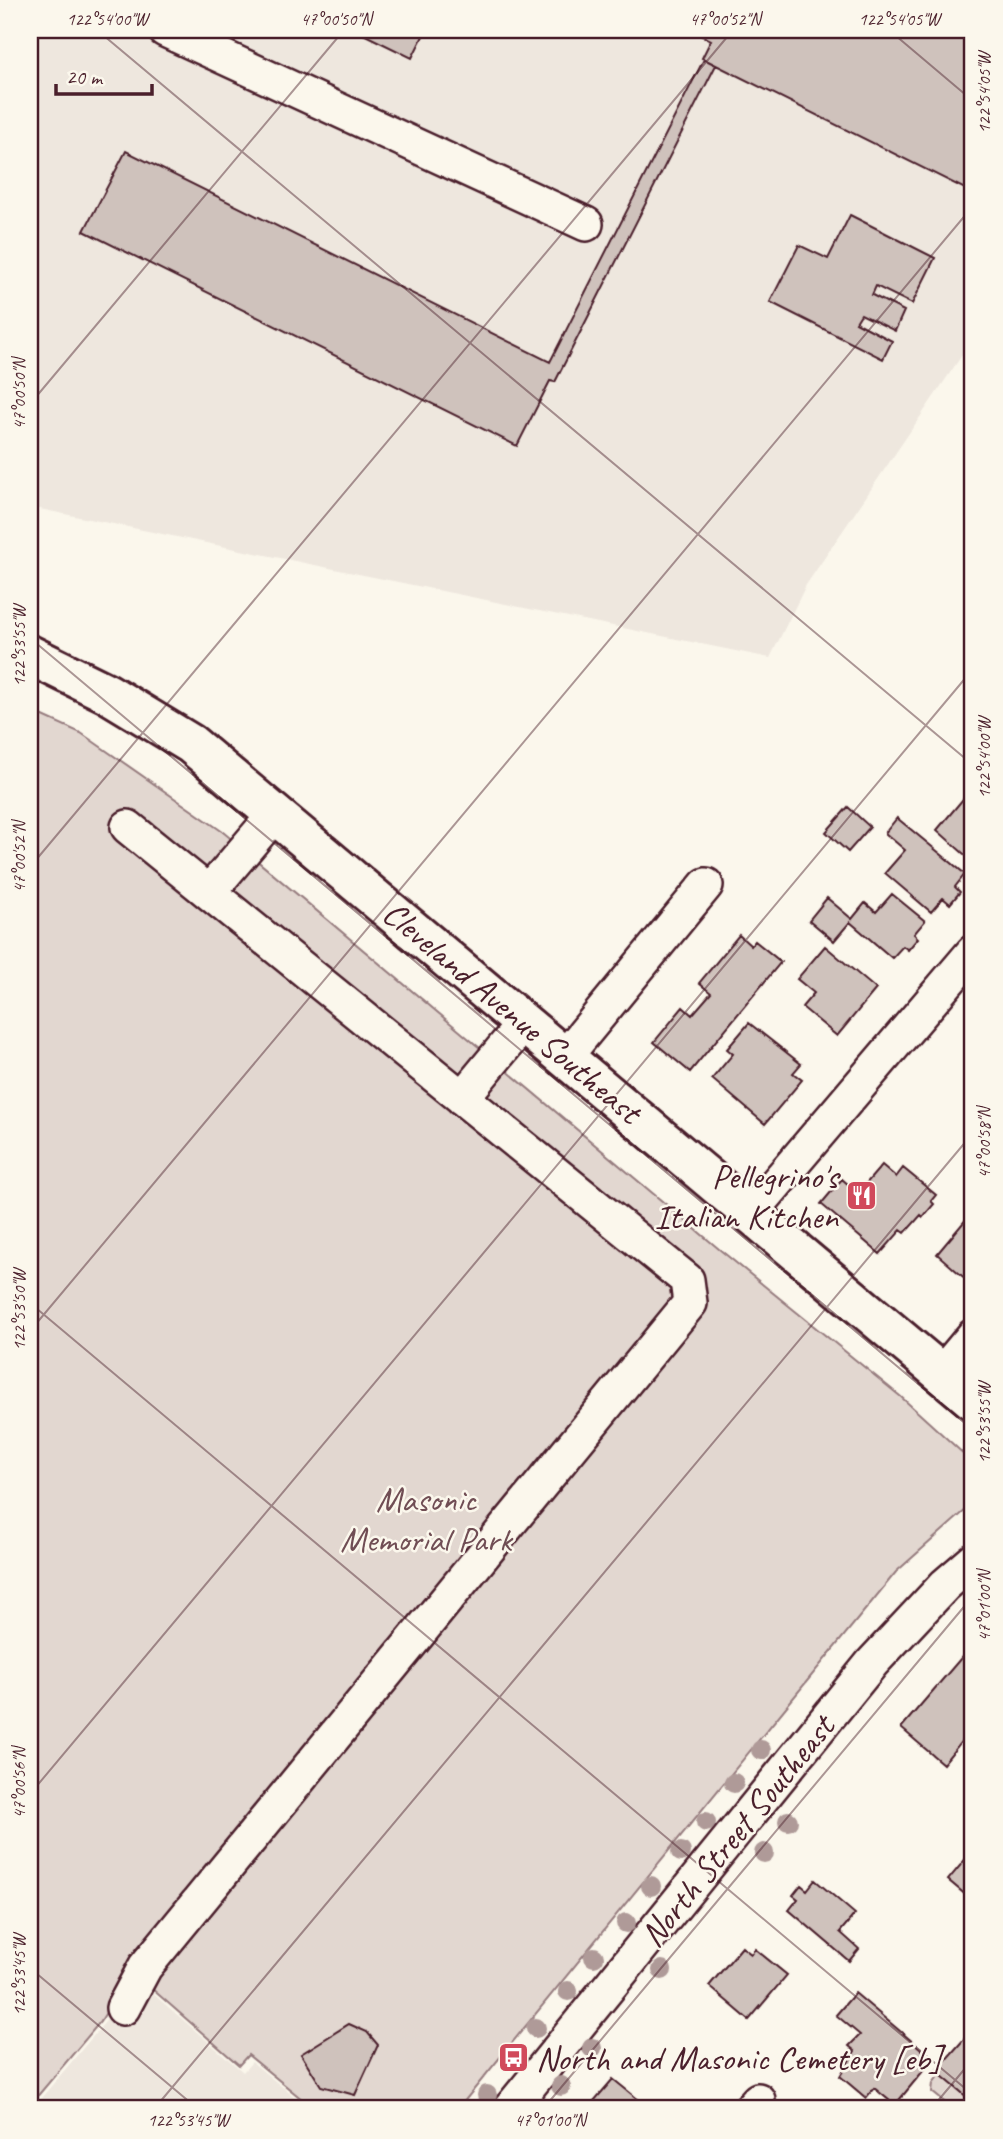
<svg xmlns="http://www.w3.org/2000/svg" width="1003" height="2139" font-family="Caveat,sans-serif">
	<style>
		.built { fill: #eee7de }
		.green { fill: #e2d7d0; stroke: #967b7e; stroke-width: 2 }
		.building { fill: #cfc2bc; stroke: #4a1f2b; stroke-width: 2 }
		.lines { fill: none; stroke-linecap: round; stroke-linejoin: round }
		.minor-casing { stroke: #4a1f2b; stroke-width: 38 }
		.major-casing { stroke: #4a1f2b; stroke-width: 44 }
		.minor { stroke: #fbf7ec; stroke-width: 33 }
		.major { stroke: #fbf7ec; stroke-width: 38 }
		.tree { fill: #af9a98 }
		.ticks { fill: none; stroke: #4a1f2b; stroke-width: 2; stroke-opacity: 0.45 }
		.labels { text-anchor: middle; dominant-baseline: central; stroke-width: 5; stroke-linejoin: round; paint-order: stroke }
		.street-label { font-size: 35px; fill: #4a1f2b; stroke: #fbf7ec }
		.poi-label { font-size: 35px; fill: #4a1f2b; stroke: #fbf7ec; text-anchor: end }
		.park-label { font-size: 35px; fill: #704d54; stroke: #fbf7ec }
		.neatline { fill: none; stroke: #4a1f2b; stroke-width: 2.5 }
		.ticks-label { font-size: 18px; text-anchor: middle; fill: #4a1f2b }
	</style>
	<rect width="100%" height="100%" fill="#fbf7ec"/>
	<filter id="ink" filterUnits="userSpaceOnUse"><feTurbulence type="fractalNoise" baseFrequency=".0143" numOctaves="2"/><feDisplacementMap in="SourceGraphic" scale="14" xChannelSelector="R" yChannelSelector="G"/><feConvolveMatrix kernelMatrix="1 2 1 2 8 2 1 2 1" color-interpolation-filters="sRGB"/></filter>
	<g filter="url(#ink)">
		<path class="built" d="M30 30H973V339L806 585 770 658 30 507Z
			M151 1992 243 2072 252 2062 309 2109H32L105 2022 121 1993Z"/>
		<path class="green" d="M30 710 81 733 223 832 719 1249 900 1396 966 1456 973 1474V1493L967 1509 896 1572 458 2109H314L248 2055 239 2065 151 1988 120 1991 100 2022 30 2105Z
			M940 2074 973 2102V2109H953L932 2092 933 2083Z"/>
		<path class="building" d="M355 30H426L412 58Z
			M690 30H973V193L702 58 711 40Z
			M704 59 716 65 555 382 550 381 517 446 84 231 126 151 550 362Z
			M850 215 935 258 912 304 876 286 872 295 904 311 895 331 861 314 856 322 892 341 883 359 770 302 799 245 828 259Z
			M968 793 973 798V862L937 830Z
			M848 807 870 827 848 852 826 832Z
			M897 818 965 874 955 887 960 892 950 904 943 898 931 912 885 873 905 850 885 833Z
			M892 894 925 921 914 934 918 938 908 950 903 946 892 958 850 922 834 941 809 920 827 898 852 919 865 903 876 912Z
			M739 935 751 946 755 941 781 962 690 1072 654 1042 683 1007 692 1015 711 993 699 983Z
			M825 946 876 989 837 1036 802 1007 814 993 797 979Z
			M749 1023 801 1064 793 1073 802 1080 765 1124 712 1079 733 1054 727 1049Z
			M882 1165 896 1177 903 1168 936 1195 931 1201 934 1204 923 1217 921 1215 905 1233 901 1230 880 1254 821 1204 842 1179 858 1193Z
			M973 1211V1274L968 1281 937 1254Z
			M973 1644V1727L943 1764 901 1728Z
			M973 1850V1901L948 1880Z
			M815 1880 855 1914 840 1932 859 1949 849 1961 789 1910 798 1899 793 1895 801 1885 807 1890Z
			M742 1947 751 1954 755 1949 787 1975 749 2020 709 1986Z
			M855 1993 933 2059 895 2105 874 2088 866 2098 840 2076 855 2051 849 2046 860 2035 836 2015Z
			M349 2024 367 2032 378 2045 355 2095 321 2086 301 2054Z
			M973 2029V2102L936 2071Z
			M613 2079 650 2109H587Z"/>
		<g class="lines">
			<defs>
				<path id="minor" d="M165 30 586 224
					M209 892 276 813
					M564 1058 706 885
					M462 1098 524 1023
					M751 1213 973 952
					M942 1373 973 1336
					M123 2008 145 1967 690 1303 687 1280 128 827
					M510 2109 872 1663 945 1585 973 1561
					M750 2109 758 2100"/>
				<path id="major" d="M30 655 107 693 191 744 973 1400"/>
			</defs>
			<use href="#minor" class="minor-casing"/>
			<use href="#major" class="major-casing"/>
			<use href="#minor" class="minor"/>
			<use href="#major" class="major"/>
		</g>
		<g class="tree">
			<circle cx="761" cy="1750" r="10"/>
			<circle cx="734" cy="1783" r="10"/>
			<circle cx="788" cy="1821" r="10"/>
			<circle cx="706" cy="1822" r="10"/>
			<circle cx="681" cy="1852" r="10"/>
			<circle cx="764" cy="1853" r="10"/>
			<circle cx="651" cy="1886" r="10"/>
			<circle cx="626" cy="1923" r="10"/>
			<circle cx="594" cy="1957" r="10"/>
			<circle cx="662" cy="1970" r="10"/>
			<circle cx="568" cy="1991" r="10"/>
			<circle cx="536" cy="2028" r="10"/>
			<circle cx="592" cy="2048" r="10"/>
			<circle cx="511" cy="2059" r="10"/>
			<circle cx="561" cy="2086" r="10"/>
			<circle cx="487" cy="2095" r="10"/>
		</g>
	</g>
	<path class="ticks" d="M97 30 973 765M889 30 973 101M30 404 344 30M30 638 973 1430M30 867 733 30M30 1303 973 2095M30 1331 973 206M30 1794 973 669M30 1968 198 2109M154 2109 973 1133M543 2109 973 1596M931 2109 973 2059"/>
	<defs>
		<symbol id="restaurant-square" viewBox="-11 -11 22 22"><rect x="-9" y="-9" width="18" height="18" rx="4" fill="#d1495b" stroke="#fbf7ec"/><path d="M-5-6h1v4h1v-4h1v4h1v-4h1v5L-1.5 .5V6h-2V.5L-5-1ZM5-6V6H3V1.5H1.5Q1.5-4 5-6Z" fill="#fff"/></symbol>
		<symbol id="bus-square" viewBox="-11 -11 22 22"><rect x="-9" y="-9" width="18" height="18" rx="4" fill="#d1495b" stroke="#fbf7ec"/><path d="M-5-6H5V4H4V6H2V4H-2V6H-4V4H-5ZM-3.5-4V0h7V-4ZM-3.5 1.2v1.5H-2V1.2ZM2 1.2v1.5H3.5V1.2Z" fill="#fff"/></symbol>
	</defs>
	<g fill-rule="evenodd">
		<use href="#restaurant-square" x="844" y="1178" width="35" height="35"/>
		<use href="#bus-square" x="496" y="2040" width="35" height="35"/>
	</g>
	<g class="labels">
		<g class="street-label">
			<text transform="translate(512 1012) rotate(40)">Cleveland Avenue Southeast</text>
			<text transform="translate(737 1831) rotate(-51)">North Street Southeast</text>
		</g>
		<g class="poi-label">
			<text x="838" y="1176">Pellegrino's<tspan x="838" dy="40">Italian Kitchen</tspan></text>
			<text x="536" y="2058" text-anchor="start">North and Masonic Cemetery [eb]</text>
		</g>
		<g class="park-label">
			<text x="426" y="1499">Masonic<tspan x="426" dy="40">Memorial Park</tspan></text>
		</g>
	</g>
	<rect width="1003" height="2139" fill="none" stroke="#fbf7ec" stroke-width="77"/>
	<path d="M56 84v10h96v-10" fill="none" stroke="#4a1f2b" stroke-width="3.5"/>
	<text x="66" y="84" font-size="21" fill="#4a1f2b" stroke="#fbf7ec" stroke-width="5" paint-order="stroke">20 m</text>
	<rect x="38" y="38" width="926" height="2062" class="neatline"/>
	<g class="ticks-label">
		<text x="107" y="25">122°54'00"W</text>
		<text x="336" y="25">47°00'50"N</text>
		<text x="725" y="25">47°00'52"N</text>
		<text x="899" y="25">122°54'05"W</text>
		<text transform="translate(984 93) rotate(-90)" y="6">122°54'05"W</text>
		<text transform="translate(19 394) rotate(-90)" y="6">47°00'50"N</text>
		<text transform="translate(19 646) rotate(-90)" y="6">122°53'55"W</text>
		<text transform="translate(984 758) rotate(-90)" y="6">122°54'00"W</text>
		<text transform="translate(19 857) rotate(-90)" y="6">47°00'52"N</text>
		<text transform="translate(984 1143) rotate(-90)" y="6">47°00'58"N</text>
		<text transform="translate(19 1310) rotate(-90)" y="6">122°53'50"W</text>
		<text transform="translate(984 1423) rotate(-90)" y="6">122°53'55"W</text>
		<text transform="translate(984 1606) rotate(-90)" y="6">47°01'00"N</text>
		<text transform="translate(19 1783) rotate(-90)" y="6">47°00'56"N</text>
		<text transform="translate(19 1975) rotate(-90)" y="6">122°53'45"W</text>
		<text x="188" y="2126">122°53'45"W</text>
		<text x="550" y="2126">47°01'00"N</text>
	</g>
</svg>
